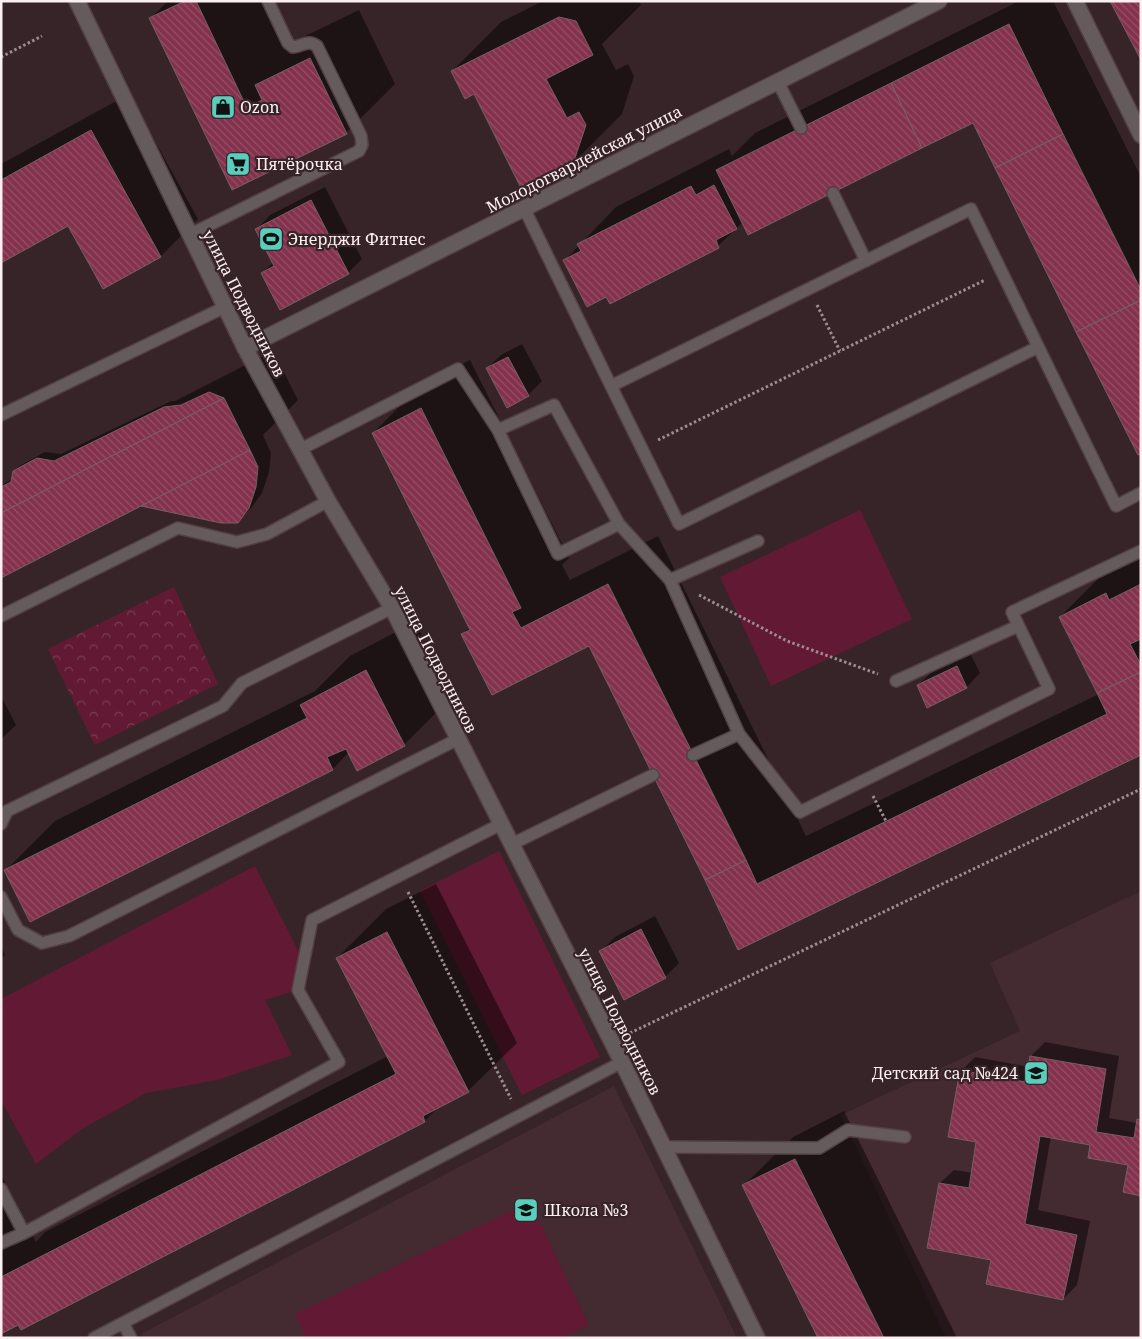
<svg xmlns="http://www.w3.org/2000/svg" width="1142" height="1339" font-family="'Noto Serif',serif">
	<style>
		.built { fill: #442a31 }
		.green { fill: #621a34 }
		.forest { fill: url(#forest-crowns) }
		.shadow { fill: #0007 }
		.building { fill: url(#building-back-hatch); stroke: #755f64 }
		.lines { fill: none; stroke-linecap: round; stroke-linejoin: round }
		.service-casing { stroke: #534045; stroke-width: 14 }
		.minor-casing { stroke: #534045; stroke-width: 18 }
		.path { stroke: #9c8c90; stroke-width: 3; stroke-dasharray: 2.5 2.5; stroke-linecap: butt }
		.service { stroke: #655b5d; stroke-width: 11 }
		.minor { stroke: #655b5d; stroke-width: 15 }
		.labels { text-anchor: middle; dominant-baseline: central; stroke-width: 4.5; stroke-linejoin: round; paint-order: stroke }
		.poi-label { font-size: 16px; fill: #fceff2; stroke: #372429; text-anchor: start }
		.street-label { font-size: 16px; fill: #fceff2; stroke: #372429 }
	</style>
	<defs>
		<pattern id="forest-crowns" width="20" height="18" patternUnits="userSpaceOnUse" patternTransform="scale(1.25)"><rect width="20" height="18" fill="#621a34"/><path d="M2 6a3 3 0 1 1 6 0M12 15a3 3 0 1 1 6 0" fill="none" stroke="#793c52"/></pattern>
		<pattern id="building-back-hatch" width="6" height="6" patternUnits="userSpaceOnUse" patternTransform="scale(1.25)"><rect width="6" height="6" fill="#83314d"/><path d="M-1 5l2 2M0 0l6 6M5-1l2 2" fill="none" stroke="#954f67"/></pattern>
	</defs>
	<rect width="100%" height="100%" fill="#372429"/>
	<path class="built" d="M1141 891V1338H946L841 1115 1020 1031 990 963Z
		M614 1086 737 1338H143L141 1334Z"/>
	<path class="green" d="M860 510 912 619 771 686 720 577Z
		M499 851 600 1057 522 1095 420 891Z
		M255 866 304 962 298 990 265 1000 292 1055 217 1080 146 1093 82 1129 36 1164 1 1100V999Z
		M530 1202 589 1325 561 1338H306L295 1314Z"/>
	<path class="forest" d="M174 587 218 684 95 745 48 649Z"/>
	<path class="shadow" d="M168 1H268L292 50 305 36 359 10 395 84 346 133 233 188 150 19Z
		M543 1H639L641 5 602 44 616 70 628 64 634 76 622 114 573 163 474 92 452 71 501 22Z
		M1019 1H1053L1141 177V452L973 122 743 222 718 246 607 295 565 260 616 207 729 149 732 156 755 133Z
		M129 94 198 219 161 256 69 224 1 261V164Z
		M325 187 362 259 348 273H262L274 262 257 229 270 215Z
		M522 344 542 381 528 395 487 368 501 355Z
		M273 351 298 400 263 435 271 453 269 472 262 493 252 507 238 521 141 505 1 576V485L13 479 14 471 21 465 45 452 61 454 171 401H175Z
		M470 360 569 558 562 565 570 580 658 536 806 836 1099 694 1060 617 1109 568 1141 552V754L739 948 589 644 463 634 470 627 373 433 422 384Z
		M415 622 453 696 404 745 349 752 333 769 6 870 55 821 315 691 350 656Z
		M970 653 980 673 967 687 918 685 932 672Z
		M1 696 16 725 1 739Z
		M436 884 517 1043 468 1091 438 1107 425 1121 21 1328 19 1324 1 1333V1175L36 1242 45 1232 388 1056 337 958 386 909Z
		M655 916 679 963 665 977 601 951 615 937Z
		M1 947 5 955 1 959Z
		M1045 1042 1119 1056 1109 1118 1137 1123 1141 1117V1194L1130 1164 1092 1144 1051 1136 1038 1210 1090 1221 1077 1285 1063 1299 993 1259 940 1183 954 1170 973 1173 978 1141 961 1071 975 1057 1029 1067 1031 1056Z
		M844 1111 957 1338H820L744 1185 793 1137Z"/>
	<path class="building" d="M185 1H196L247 108 262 100 255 85 310 58 347 134 232 190 149 18Z
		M1110 1H1141V60Z
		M559 17 576 21 593 55 546 79 567 118 579 112 586 125 573 164 522 190 474 94 465 99 451 71Z
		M1009 24 1063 134 995 168 973 123 922 148 891 83Z
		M891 83 922 148 748 235 716 170Z
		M91 130 161 257 103 289 68 226 1 263V180Z
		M1063 134 1141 290V300L1076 332 995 168Z
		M714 185 737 229 716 240 719 248 610 304 606 297 587 307 563 260 581 251 577 244 691 186 696 195Z
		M311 200 349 274 280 310 261 273 274 266 255 229Z
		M1141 300V454L1138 455 1076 332Z
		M508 357 529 396 507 408 486 368Z
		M209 392 224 398 1 513V487L11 482 13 471 37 458 54 461 164 407 181 405Z
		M224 398 250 450 1 578V513Z
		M421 408 521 608 512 612 521 628 608 584 746 860 705 880 589 646 492 695 461 634 470 630 372 433Z
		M250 450 258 467 256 487 249 508 238 523H221L141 506Z
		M1141 584V639L1130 644 1141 665V672L1097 693 1059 617 1106 593 1109 600Z
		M957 666 967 688 927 708 917 685Z
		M366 670 405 746 357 771 346 749 327 757 333 770 30 922 4 870 307 718 300 705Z
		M1141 672V755L738 950 705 880 746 860 757 884 1107 714 1097 693Z
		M641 929 666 978 624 1000 599 951Z
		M387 932 469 1092 423 1116 425 1122 21 1330 18 1325 1 1334V1277L396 1074 336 958Z
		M1030 1056 1106 1069 1096 1132 1134 1138 1137 1119 1141 1120V1196L1123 1192 1128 1165 1088 1158 1090 1145 1040 1136 1025 1224 1077 1235 1063 1300 986 1284 991 1260 927 1248 939 1183 969 1188 976 1142 948 1137 960 1070 1026 1082Z
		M795 1159 884 1338H818L742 1185Z"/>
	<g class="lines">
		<defs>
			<path id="service" d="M778 82 801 128
				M833 193 866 261
				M524 208 611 386 971 209 1116 506 1141 493
				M189 235 359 151 362 145 361 136 317 46C308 39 303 46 293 47L288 43 268 1
				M611 386 679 524 1038 347
				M1 415 225 307
				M498 430 554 405 619 524 670 580 758 541
				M301 449 458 369 498 430 558 554 619 524
				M670 580 739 734 800 812 1049 689 1012 612 1141 551
				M1 616 178 528 237 542 267 534 328 501
				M896 681 1018 626
				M693 755 739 734
				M1 824 7 811 223 706 242 683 392 608
				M512 844 653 775
				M1 897 18 930 42 943 69 936 458 739
				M663 1147 819 1148 848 1130 905 1137
				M1 1189 24 1233
				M1 1243 24 1233 339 1062 298 990 312 920 501 824
				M123 1323 131 1338
				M94 1338 622 1062"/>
			<path id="minor" d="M77 1 245 348 328 501 392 608 622 1062 757 1338
				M1075 1 1141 135
				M245 348 939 1"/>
		</defs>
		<use href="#service" class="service-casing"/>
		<use href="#minor" class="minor-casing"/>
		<path class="path" d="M1 57 42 36
			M817 305 840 351
			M658 440 985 280
			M699 595 787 641 878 674
			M873 796 886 821
			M408 892 511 1099
			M630 1033 1141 789"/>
		<use href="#service" class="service"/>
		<use href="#minor" class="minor"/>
	</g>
	<defs>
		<symbol id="shop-square" viewBox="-11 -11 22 22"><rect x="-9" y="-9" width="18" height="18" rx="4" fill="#5acebd" stroke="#372429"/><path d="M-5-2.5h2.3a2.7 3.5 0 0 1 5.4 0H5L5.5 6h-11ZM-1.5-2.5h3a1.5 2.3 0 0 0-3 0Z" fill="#111"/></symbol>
		<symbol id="supermarket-square" viewBox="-11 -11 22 22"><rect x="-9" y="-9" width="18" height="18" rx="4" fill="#5acebd" stroke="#372429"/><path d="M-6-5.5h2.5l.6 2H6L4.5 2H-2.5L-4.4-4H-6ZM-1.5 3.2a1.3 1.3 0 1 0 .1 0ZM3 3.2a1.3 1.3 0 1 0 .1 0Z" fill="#111"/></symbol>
		<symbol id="stadium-square" viewBox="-11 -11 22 22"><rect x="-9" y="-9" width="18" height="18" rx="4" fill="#5acebd" stroke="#372429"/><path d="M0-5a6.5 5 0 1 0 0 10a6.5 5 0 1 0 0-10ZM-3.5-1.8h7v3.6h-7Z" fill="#111"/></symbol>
		<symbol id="school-square" viewBox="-11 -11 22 22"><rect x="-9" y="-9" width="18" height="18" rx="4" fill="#5acebd" stroke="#372429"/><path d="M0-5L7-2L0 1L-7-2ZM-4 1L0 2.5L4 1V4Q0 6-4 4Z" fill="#111"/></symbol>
	</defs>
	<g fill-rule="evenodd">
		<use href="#shop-square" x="209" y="93" width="28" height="28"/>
		<use href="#supermarket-square" x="224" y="150" width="28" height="28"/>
		<use href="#stadium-square" x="257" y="225" width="28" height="28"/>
		<use href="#school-square" x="1022" y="1059" width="28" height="28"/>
		<use href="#school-square" x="512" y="1196" width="28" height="28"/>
	</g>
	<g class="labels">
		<g class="poi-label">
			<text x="240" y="107">Ozon</text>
			<text x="256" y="164">Пятёрочка</text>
			<text x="288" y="239">Энерджи Фитнес</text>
			<text x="1018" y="1073" text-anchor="end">Детский сад №424</text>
			<text x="544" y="1210">Школа №3</text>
		</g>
		<g class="street-label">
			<text transform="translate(584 159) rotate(-27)">Молодогвардейская улица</text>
			<text transform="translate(244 303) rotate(63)">улица Подводников</text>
			<text transform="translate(436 659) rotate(63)">улица Подводников</text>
			<text transform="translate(620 1021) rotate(63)">улица Подводников</text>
		</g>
	</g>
	<rect width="1142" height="1339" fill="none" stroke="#fceff2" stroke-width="5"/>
</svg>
